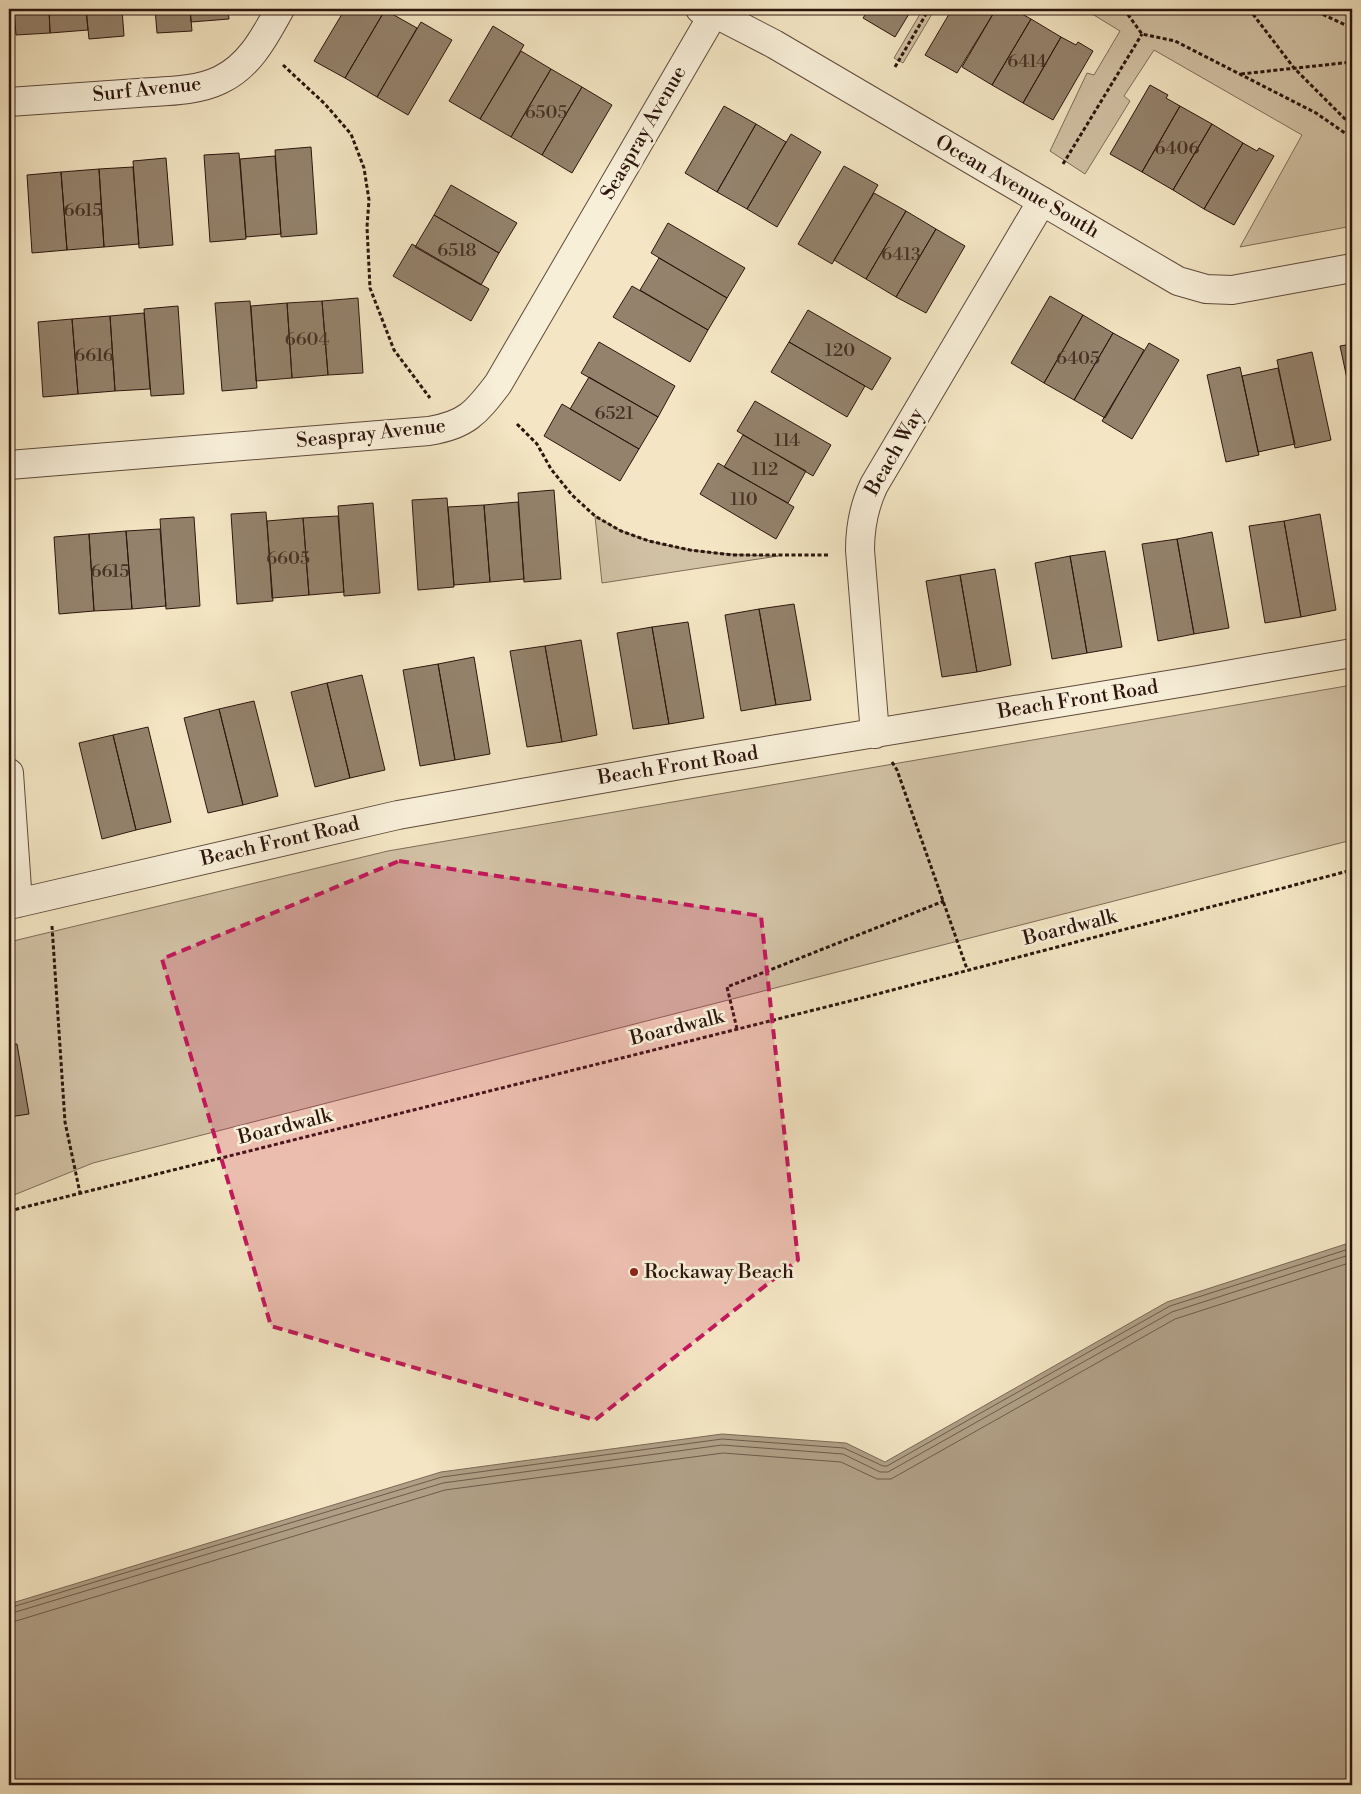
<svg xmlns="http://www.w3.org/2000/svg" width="1361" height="1794" font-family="'Libre Bodoni',serif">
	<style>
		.green { fill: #d2c2a5; stroke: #7f6c59 }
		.water { fill: #b09f86; stroke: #7b6856 }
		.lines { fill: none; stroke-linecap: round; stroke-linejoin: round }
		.shore { stroke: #6e5a4a; stroke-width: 1 }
		.building { fill: #94826c; stroke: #2c150d }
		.minor-casing { stroke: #5e493b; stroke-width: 30 }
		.path { stroke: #2c150d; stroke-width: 3; stroke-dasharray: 4 2.5; stroke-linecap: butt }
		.minor { stroke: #f8efd9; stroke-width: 28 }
		.marked { fill: #c2185b; fill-opacity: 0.2; stroke: #c2185b; stroke-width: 4; stroke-dasharray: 10 6; stroke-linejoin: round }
		.poi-dot { fill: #8f2418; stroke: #f8efd9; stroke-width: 2 }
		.labels { text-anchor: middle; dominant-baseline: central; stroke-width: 5; stroke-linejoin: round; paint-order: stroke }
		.number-label { font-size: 18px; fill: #463025 }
		.street-label { font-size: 20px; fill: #2c150d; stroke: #f8efd9 }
		.poi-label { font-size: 20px; fill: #2c150d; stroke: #f8efd9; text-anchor: start }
	</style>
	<rect width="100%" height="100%" fill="#f4e6c4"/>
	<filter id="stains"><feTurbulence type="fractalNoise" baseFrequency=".004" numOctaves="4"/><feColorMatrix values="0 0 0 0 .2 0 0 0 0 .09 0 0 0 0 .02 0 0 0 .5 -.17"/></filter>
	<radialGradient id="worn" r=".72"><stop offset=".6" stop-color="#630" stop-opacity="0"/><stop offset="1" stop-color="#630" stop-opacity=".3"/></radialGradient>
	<path class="green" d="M923 9H935L903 63 894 58Z
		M1084 9H1352V226L1240 247 1302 135 1154 50 1124 96 1130 101 1085 174 1050 151 1087 73 1094 75 1120 31Z
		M595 516C604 521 613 527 622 531 671 552 726 555 778 556L602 583Z
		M1352 685V840L93 1163 9 1197V942L388 851Z"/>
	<path class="water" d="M1352 1242V1785H9V1604L441 1472 722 1434 846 1443 885 1462 1167 1302Z"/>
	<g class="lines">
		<path class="shore" d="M9 1608 442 1477 722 1439 844 1448 883 1466H887L1170 1306 1352 1248
			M9 1614 443 1483 722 1445 843 1454 880 1472H888L1172 1312 1352 1254
			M9 1622 16 1621 445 1490 723 1453 841 1462 877 1479H891L1175 1319 1352 1262"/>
	</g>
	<path class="building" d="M14 9H49L50 33 16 35Z
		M49 9H86L88 30 50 33Z
		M86 9H122L124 36 89 39Z
		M155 9H190L192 31 157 33Z
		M190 9H228L229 19 191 22Z
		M345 9 385 10 345 78 314 61Z
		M869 9H912L895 37 863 18Z
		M952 9H996L957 73 925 55Z
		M996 9H1013L1031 19 992 85 962 67Z
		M385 10 417 28 377 97 345 78Z
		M1031 19 1061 37 1023 103 992 85Z
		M421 22 452 40 408 115 377 97Z
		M493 26 524 45 480 119 449 101Z
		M1061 37 1076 45 1078 42 1093 51 1053 120 1023 103Z
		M521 51 551 69 511 137 480 119Z
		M551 69 582 87 542 155 511 137Z
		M1150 85 1168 95 1166 98 1180 106 1142 172 1110 154Z
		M582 87 612 105 572 173 542 155Z
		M724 106 756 124 717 192 685 173Z
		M1180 106 1212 124 1173 190 1142 172Z
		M756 124 786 142 747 209 717 192Z
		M1212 124 1243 143 1204 209 1173 190Z
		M791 134 821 152 777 227 747 209Z
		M1243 143 1257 151 1259 148 1274 156 1234 225 1204 209Z
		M311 147 317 234 281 237 275 150Z
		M239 153 246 239 210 242 204 155Z
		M275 156 281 234 246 237 240 159Z
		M166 158 173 245 139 248 133 161Z
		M844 166 878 185 832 264 798 244Z
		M133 167 139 244 104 247 99 169Z
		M99 169 104 247 67 250 61 172Z
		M61 172 67 250 32 253 27 175Z
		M451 185 517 223 499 253 434 215Z
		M874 193 906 211 866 279 834 260Z
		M906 211 936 229 896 297 866 279Z
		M434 215 499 253 481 285 415 247Z
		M668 223 745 268 727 298 651 253Z
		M936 229 965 246 926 313 896 297Z
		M412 244 489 289 471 321 393 276Z
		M659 258 727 298 708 330 640 290Z
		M632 286 708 330 690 362 613 317Z
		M1050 296 1083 315 1044 383 1011 363Z
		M358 298 363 373 328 375 322 301Z
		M250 301 257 388 222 391 215 303Z
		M322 301 328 375 292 378 287 303Z
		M287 303 292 378 256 381 251 306Z
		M178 306 184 394 151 396 144 309Z
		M808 310 891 358 872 390 789 342Z
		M144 313 150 389 115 391 110 316Z
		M1083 315 1113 333 1074 400 1044 383Z
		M110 316 115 391 78 394 72 319Z
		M72 319 78 394 43 397 38 322Z
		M1113 333 1144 350 1105 418 1074 400Z
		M599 342 675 386 658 417 581 373Z
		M789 342 865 386 847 417 771 372Z
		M1149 343 1179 360 1132 439 1102 421Z
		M1352 344V402L1340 346Z
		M1312 352 1331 440 1295 448 1277 360Z
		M1240 367 1259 455 1226 462 1207 375Z
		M1278 368 1295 444 1258 452 1242 376Z
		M589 377 658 417 639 449 570 409Z
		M755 401 831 445 813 476 737 431Z
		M562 404 639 449 620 481 544 436Z
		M743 435 806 471 788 503 724 467Z
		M718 463 794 507 776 539 700 494Z
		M554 490 561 579 524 582 518 493Z
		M447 498 454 587 418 590 412 500Z
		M518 502 524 579 490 582 484 505Z
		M373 503 380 593 344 596 338 506Z
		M484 505 490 582 454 585 448 507Z
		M266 512 273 601 237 604 231 514Z
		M1320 514 1336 610 1301 617 1284 521Z
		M338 516 344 592 309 595 303 518Z
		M194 517 200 606 166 609 160 519Z
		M303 518 309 595 272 598 267 521Z
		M1284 521 1301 617 1265 623 1249 526Z
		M160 529 166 606 132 609 126 531Z
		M126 531 132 609 94 611 89 534Z
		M1212 532 1229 628 1194 634 1177 539Z
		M89 534 94 611 59 614 54 537Z
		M1177 539 1194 634 1158 641 1142 544Z
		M1105 551 1122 647 1087 653 1070 556Z
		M1070 556 1087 653 1052 659 1035 563Z
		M995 569 1011 665 977 672 960 575Z
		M960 575 977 672 942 677 926 581Z
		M794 604 811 700 776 705 759 609Z
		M759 609 776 705 741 711 725 615Z
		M688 622 704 718 669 724 652 627Z
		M652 627 669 724 633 729 617 633Z
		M581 640 597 735 562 742 545 646Z
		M545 646 562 742 527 747 510 651Z
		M474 657 490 754 455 760 438 664Z
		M438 664 455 760 420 766 403 670Z
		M362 675 385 770 350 778 327 683Z
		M327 683 350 778 315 787 291 692Z
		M254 701 278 796 243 805 219 709Z
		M219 709 243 805 208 813 184 718Z
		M148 727 171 822 136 830 113 735Z
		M113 735 136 830 102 839 79 743Z
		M17 1044 29 1114 9 1117V1045Z"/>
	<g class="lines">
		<defs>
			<path id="minor" d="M700 9 714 13 774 44 1178 281 1206 289 1232 290 1352 268
				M9 102C52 99 95 96 138 93 164 91 195 92 220 80 250 66 265 36 280 9
				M9 465 429 431C466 425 476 413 498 384L714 13
				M875 734 860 550C860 526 864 506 874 485L1042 201
				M9 773 18 903
				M9 905 398 815 686 764 1198 680 1352 653"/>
		</defs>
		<use href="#minor" class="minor-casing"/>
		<path class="path" d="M1124 9 1142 34 1175 41 1316 113 1352 138
			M1249 9 1294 68 1352 126
			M1311 9 1352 28
			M283 65 325 104 351 134 364 168 369 200 367 227 370 288 394 350 430 398
			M895 67 929 9
			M1241 74 1352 62
			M1063 164 1142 34
			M517 424 537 444 551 469 572 495 595 516 621 531 649 541 690 550 733 555H830
			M892 762 897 770 967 969
			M52 926 65 1122 80 1193
			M737 1029 727 987 944 901
			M9 1211 858 999 1352 870"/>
		<use href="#minor" class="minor"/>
	</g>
	<path class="marked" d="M399 861 761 916 798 1260 595 1420 271 1326 162 959Z"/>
	<circle class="poi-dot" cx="634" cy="1272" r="5"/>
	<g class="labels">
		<g class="number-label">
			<text x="1027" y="61">6414</text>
			<text x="546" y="112">6505</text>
			<text x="1177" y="148">6406</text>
			<text x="83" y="210">6615</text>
			<text x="457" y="250">6518</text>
			<text x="901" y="254">6413</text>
			<text x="307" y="339">6604</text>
			<text x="840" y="350">120</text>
			<text x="94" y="355">6616</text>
			<text x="1078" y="358">6405</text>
			<text x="614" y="413">6521</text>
			<text x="787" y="440">114</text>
			<text x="765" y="469">112</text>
			<text x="744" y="499">110</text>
			<text x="288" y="558">6605</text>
			<text x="110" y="571">6615</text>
		</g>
		<g class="street-label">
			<text transform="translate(147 90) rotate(-6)">Surf Avenue</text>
			<text transform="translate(644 133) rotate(-60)">Seaspray Avenue</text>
			<text transform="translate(1017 187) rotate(30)">Ocean Avenue South</text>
			<text transform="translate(371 434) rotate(-6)">Seaspray Avenue</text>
			<text transform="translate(895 452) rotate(-60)">Beach Way</text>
			<text transform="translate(1078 700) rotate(-9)">Beach Front Road</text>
			<text transform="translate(678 766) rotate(-9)">Beach Front Road</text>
			<text transform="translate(280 842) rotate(-13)">Beach Front Road</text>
			<text transform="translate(1070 928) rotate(-14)">Boardwalk</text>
			<text transform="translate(677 1028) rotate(-14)">Boardwalk</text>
			<text transform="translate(285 1127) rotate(-14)">Boardwalk</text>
		</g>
		<g class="poi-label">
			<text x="644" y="1272">Rockaway Beach</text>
		</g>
	</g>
	<rect width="1361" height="1794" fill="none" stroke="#f4e6c4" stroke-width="30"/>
	<rect x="10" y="10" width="1341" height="1774" fill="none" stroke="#2c150d" stroke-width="2.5"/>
	<rect x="15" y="15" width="1331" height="1764" fill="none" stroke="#2c150d"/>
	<rect width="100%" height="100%" filter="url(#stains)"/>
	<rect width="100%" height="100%" fill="url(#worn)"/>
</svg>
